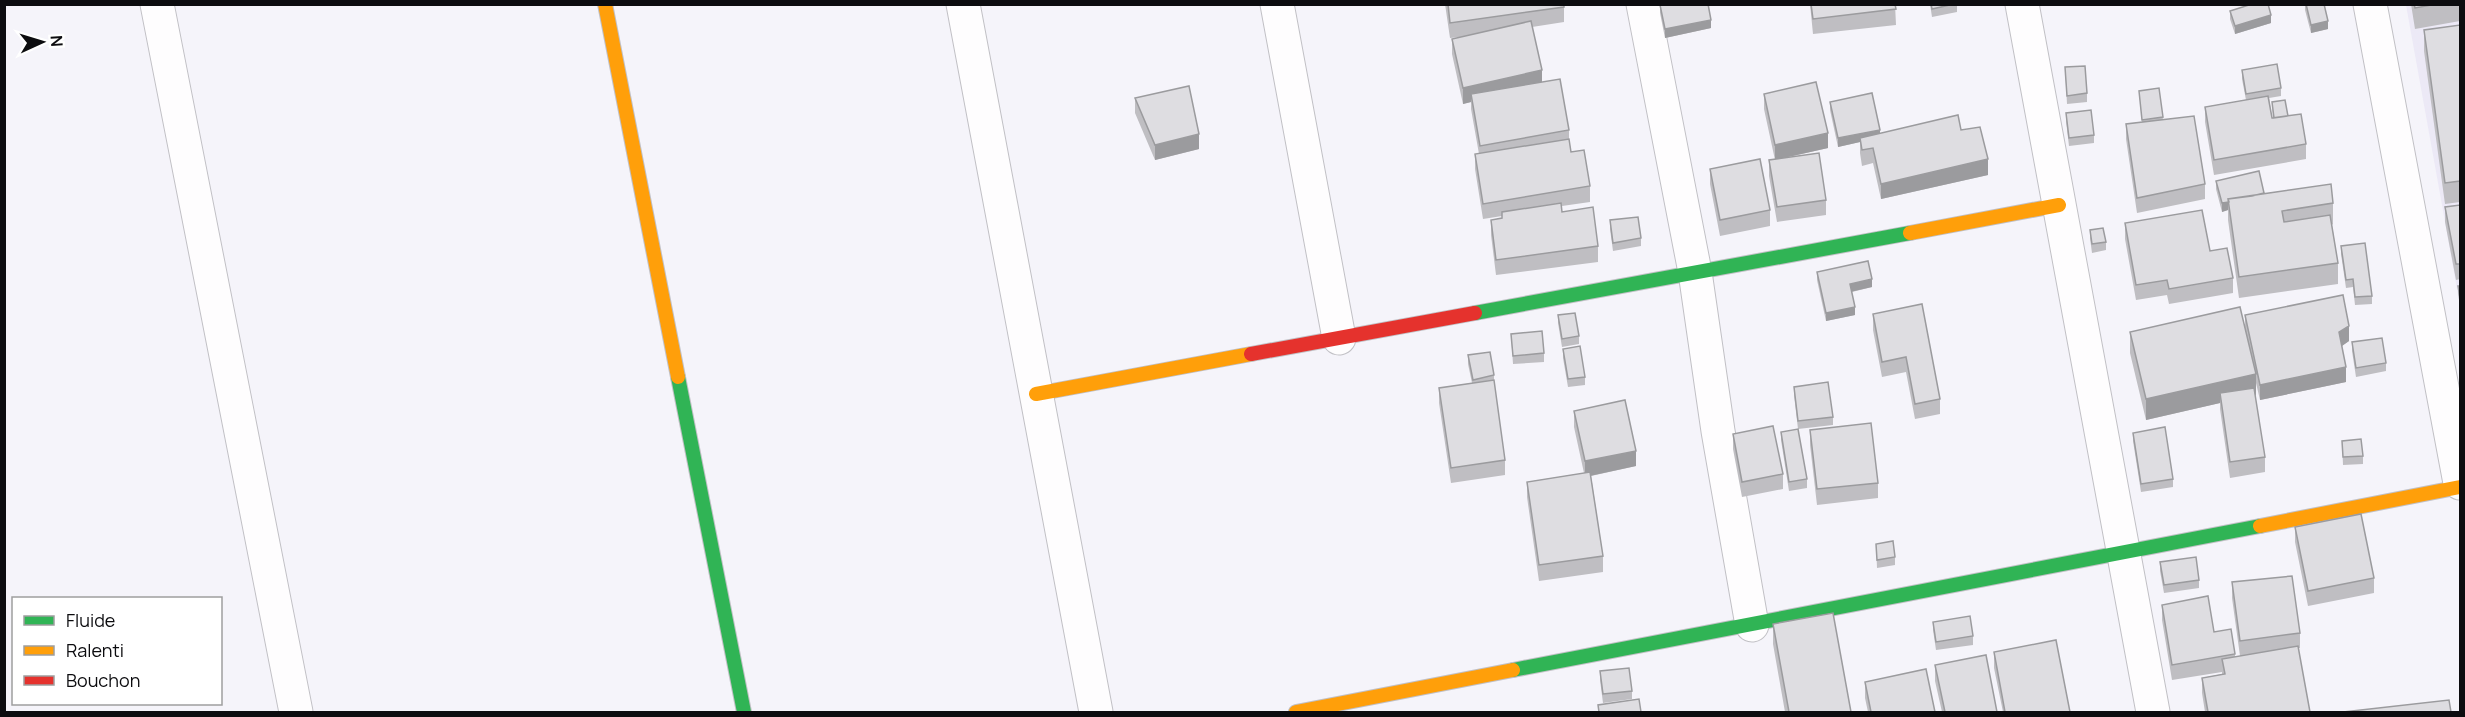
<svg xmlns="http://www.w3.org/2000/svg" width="2465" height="717" font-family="Manrope,sans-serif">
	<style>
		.built { fill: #ece9f6 }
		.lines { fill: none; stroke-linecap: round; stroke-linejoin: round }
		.street-casing { stroke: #c1c0c5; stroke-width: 35 }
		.fast-casing { stroke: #c1c0c5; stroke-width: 16 }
		.slow-casing { stroke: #c1c0c5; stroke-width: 16 }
		.jam-casing { stroke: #c1c0c5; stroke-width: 16 }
		.street { stroke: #fefdfe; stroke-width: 33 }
		.fast { stroke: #30b455; stroke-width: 14 }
		.slow { stroke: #ff9f0a; stroke-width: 14 }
		.jam { stroke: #e5322d; stroke-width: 14 }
		.wall { fill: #bfbec2 }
		.shaded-wall { fill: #9b9b9e }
		.building { fill: #dedde1; stroke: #9b9b9e; stroke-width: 1.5 }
	</style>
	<rect width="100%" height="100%" fill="#f5f4fa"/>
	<path class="built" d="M2406 5H2460V306L2442 205Z"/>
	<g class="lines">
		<defs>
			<path id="street" d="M157 4 296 712
				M963 4 1096 712
				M1277 4 1339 338
				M1643 4 1695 272 1718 431 1752 625
				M2022 4 2153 712
				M2370 4 2460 483"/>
			<path id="fast" d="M1475 313 1910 233
				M678 377 744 712
				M1513 670 2260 526"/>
			<path id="slow" d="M605 4 678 377
				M1910 233 2059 205
				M1036 394 1251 354
				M2260 526 2460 487
				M1296 712 1513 670"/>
			<path id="jam" d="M1251 354 1475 313"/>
		</defs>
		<use href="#street" class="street-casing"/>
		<use href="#fast" class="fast-casing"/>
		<use href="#slow" class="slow-casing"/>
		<use href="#jam" class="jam-casing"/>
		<use href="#street" class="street"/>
		<use href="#fast" class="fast"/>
		<use href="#slow" class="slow"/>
		<use href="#jam" class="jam"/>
	</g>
	<path class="wall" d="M1445 4H1564V22L1532 27 1542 82 1569 130V139L1571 152 1590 186V202L1562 206V212L1598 246V262L1496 275 1491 235V220L1502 218V216L1483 219 1475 169V154H1479L1471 109V102L1463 104 1452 54V39L1461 37 1450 38Z
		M1810 4H1895L1896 25 1813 34Z
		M1930 4H1957V12L1932 17Z
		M2305 4H2324L2328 29 2311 33 2305 10Z
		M2411 4H2460V21L2415 29Z
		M1660 5 1711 28 1665 38 1660 13Z
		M2230 11 2271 23 2235 34 2230 19Z
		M2460 25V202L2445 204 2424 51V30Z
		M2065 67 2087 93V102L2067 104Z
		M2242 70 2281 88V96L2269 98 2272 118H2273L2272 102 2288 116 2306 144V159L2214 175 2205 122V107L2246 100 2242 79Z
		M2159 88 2163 120 2205 184V199L2137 213 2126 139V124L2142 122 2139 91Z
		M1764 94 1828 148 1780 159 1826 200V215L1777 222 1769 176V160H1775L1764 109Z
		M1135 98 1199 149 1155 160 1135 113Z
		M1830 102 1880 133 1961 130 1988 175 1881 199 1873 163 1862 166 1860 153V142L1838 147 1830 110Z
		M2066 113 2094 135V143L2069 146 2066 121Z
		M1710 169 1770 210V226L1720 236 1710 184Z
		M2216 181 2264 194 2333 203V224L2332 225 2338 263V284L2239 298 2228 220V210L2222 212 2216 189Z
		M2460 205V279L2456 280 2445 222V207Z
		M1610 220 1641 238V246L1613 251 1610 229Z
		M2125 223 2210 251 2233 278V293L2169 304 2167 295 2136 300 2125 239Z
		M2090 230 2106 242V250L2092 253 2090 238Z
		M2341 246 2372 296V304L2355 305 2353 287 2346 288 2341 254Z
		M1817 272 1872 287 1852 292 1855 315 1826 321 1817 280Z
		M2458 286H2460V306L2458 294Z
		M1873 314 1940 399V414L1915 419 1906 372 1882 377 1873 330Z
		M1558 315 1579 336V344L1562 347 1558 323Z
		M2245 315 2349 341 2342 346 2346 382 2260 400 2256 383V395H2255L2265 457V472L2230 478 2220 409V403L2146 420 2130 353V332L2245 327Z
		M1511 334 1544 353V362L1513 364Z
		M2352 342 2386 363V371L2356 377 2352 351Z
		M1563 349 1585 377V385L1568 387 1563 358Z
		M1468 355 1494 375V383L1505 460V475L1451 483 1439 403V388L1472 383 1468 364Z
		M1794 387 1833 417V425L1798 429 1794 395Z
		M1574 411 1636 466 1591 476 1603 556V572L1539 581 1527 497V482L1584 473 1574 427Z
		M1810 430 1878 483V498L1817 505 1810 445Z
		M1781 432 1807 479V488L1789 491 1781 440Z
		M2133 433 2173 479V487L2141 492 2133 441Z
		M1733 434 1783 474V489L1742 497 1733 449Z
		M2342 441 2363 456V464L2343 465Z
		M2295 527 2374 578V593L2308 606 2295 542Z
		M1876 544 1895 557V565L1877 568Z
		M2160 562 2199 580V588L2164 593 2160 571Z
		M2232 582 2300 633V648H2298L2310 712H2205L2202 693V678L2222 674V672L2172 680 2162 620V605L2214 632 2235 654V657L2240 656 2232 598Z
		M1933 622 1973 636V645L1936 650 1933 630Z
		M1773 624 1851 712H1785L1773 644Z
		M1994 652 2070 712H2003L1994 668Z
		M1935 665 1997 712H1942L1935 681Z
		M1600 671 1632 691V699L1603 703 1600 680Z
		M1865 682 1935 712H1868L1865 698Z"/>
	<path class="shaded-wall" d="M2271 15V23L2235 34V26Z
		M1711 20V28L1665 38V29Z
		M2328 21V29L2311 33V25Z
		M1542 70V85L1471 94V102L1463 104V88Z
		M1880 130V138H1860V142L1838 147V138Z
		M1828 133V148L1775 160V145Z
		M1199 134V149L1155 160V145Z
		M1988 159V175L1881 199V184Z
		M2228 202V210L2222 212V203Z
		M1872 279V287L1850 292V284Z
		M1855 307V315L1826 321V313Z
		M2349 326V341L2339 348V332Z
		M2346 367V382L2260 400V385Z
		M2256 374V395L2221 403 2220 393V403L2146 420V399Z
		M1636 451V466L1585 477V461Z"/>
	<path class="building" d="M1448 4H1564V7L1450 23Z
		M1708 4 1711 20 1665 29 1660 5Z
		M1811 4H1895L1896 9 1813 19Z
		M1931 4H1954L1932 9Z
		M2252 4H2268L2271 15 2235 26 2230 11Z
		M2306 4H2324L2328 21 2311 25Z
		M2414 4H2437L2415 8Z
		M1531 21 1542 70 1463 88 1452 39Z
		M2460 25V181L2445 183 2424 30Z
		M2277 64 2281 88 2246 94 2242 70Z
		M2085 66 2087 93 2067 96 2065 67Z
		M1560 79 1569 130 1480 146 1471 94Z
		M1816 82 1828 133 1775 145 1764 94Z
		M1189 86 1199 134 1155 145 1135 98Z
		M2159 88 2163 117 2142 120 2139 91Z
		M1872 93 1880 130 1838 138 1830 102Z
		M2268 96 2272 118 2301 114 2306 144 2214 160 2205 107Z
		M2285 100 2288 116 2274 118 2272 102Z
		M2091 110 2094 135 2069 138 2066 113Z
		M1958 115 1961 130 1980 127 1988 159 1881 184 1873 148 1862 150 1860 138Z
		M2194 116 2205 184 2137 198 2126 124Z
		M1569 139 1571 152 1584 150 1590 186 1483 204 1475 154Z
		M1819 153 1826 200 1777 207 1769 160Z
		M1760 159 1770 210 1720 220 1710 169Z
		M2259 171 2264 193 2252 196 2228 199 2229 202 2222 203 2216 181Z
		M2331 184 2333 203 2282 211 2284 222 2330 215 2338 263 2239 277 2228 199Z
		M1561 203 1562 212 1593 207 1598 246 1496 260 1491 220 1502 218V212Z
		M2460 205V264H2456L2445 207Z
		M2202 210 2210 251 2227 248 2233 278 2169 289 2167 280 2136 285 2125 223Z
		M1638 217 1641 238 1613 243 1610 220Z
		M2103 228 2106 242 2092 244 2090 230Z
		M2365 243 2372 296 2355 297 2353 279 2346 280 2341 246Z
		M1868 261 1872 279 1850 284 1855 307 1826 313 1817 272Z
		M2458 286H2460V298Z
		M2343 295 2349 326 2339 332 2346 367 2260 385 2245 315Z
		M1922 304 1940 399 1915 404 1906 357 1882 362 1873 314Z
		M2240 307 2256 374 2146 399 2130 332Z
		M1575 313 1579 336 1562 339 1558 315Z
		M1542 331 1544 353 1513 356 1511 334Z
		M2382 338 2386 363 2356 368 2352 342Z
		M1580 346 1585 377 1568 379 1563 349Z
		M1490 352 1494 375 1473 380 1468 355Z
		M1494 380 1505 460 1451 468 1439 388Z
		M1828 382 1833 417 1798 421 1794 387Z
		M2254 388 2265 457 2230 462 2220 393Z
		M1625 400 1636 451 1585 461 1574 411Z
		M1871 423 1878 483 1817 489 1810 430Z
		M1773 426 1783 474 1742 482 1733 434Z
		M2165 427 2173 479 2141 484 2133 433Z
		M1798 429 1807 479 1789 482 1781 432Z
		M2361 439 2363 456 2343 457 2342 441Z
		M1590 472 1603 556 1539 565 1527 482Z
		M2361 514 2374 578 2308 591 2295 527Z
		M1893 541 1895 557 1877 560 1876 544Z
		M2196 557 2199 580 2164 585 2160 562Z
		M2292 576 2300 633 2240 641 2232 582Z
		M2208 596 2214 632 2231 629 2235 654 2172 665 2162 605Z
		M1833 613 1851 712H1789L1773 624Z
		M1970 616 1973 636 1936 642 1933 622Z
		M2056 640 2070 712H2005L1994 652Z
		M2298 646 2310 712H2208L2202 678 2225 674 2222 659Z
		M1986 655 1997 712H1945L1935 665Z
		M1629 668 1632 691 1603 694 1600 671Z
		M1926 669 1935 712H1871L1865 682Z
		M1639 699 1641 712H1599L1598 705Z
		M2449 700 2451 712H2343Z"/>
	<rect width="2465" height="717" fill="none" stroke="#0c0c0f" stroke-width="12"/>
	<rect x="12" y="597" width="210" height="108" fill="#ffffff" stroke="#9e9e9f" stroke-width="1.5"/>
	<rect x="24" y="616" width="30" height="9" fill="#30b455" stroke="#9e9e9f" stroke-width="1.5"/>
	<text x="66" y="627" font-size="18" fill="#0c0c0f">Fluide</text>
	<rect x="24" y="646" width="30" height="9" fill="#ff9f0a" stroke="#9e9e9f" stroke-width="1.5"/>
	<text x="66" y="657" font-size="18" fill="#0c0c0f">Ralenti</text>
	<rect x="24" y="676" width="30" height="9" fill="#e5322d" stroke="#9e9e9f" stroke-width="1.5"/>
	<text x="66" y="687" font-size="18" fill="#0c0c0f">Bouchon</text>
	<g transform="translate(42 42) rotate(86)" stroke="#ffffff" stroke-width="4.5" paint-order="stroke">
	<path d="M0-4.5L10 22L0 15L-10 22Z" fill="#0c0c0f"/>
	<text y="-9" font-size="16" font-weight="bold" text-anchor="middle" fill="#0c0c0f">N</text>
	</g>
</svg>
